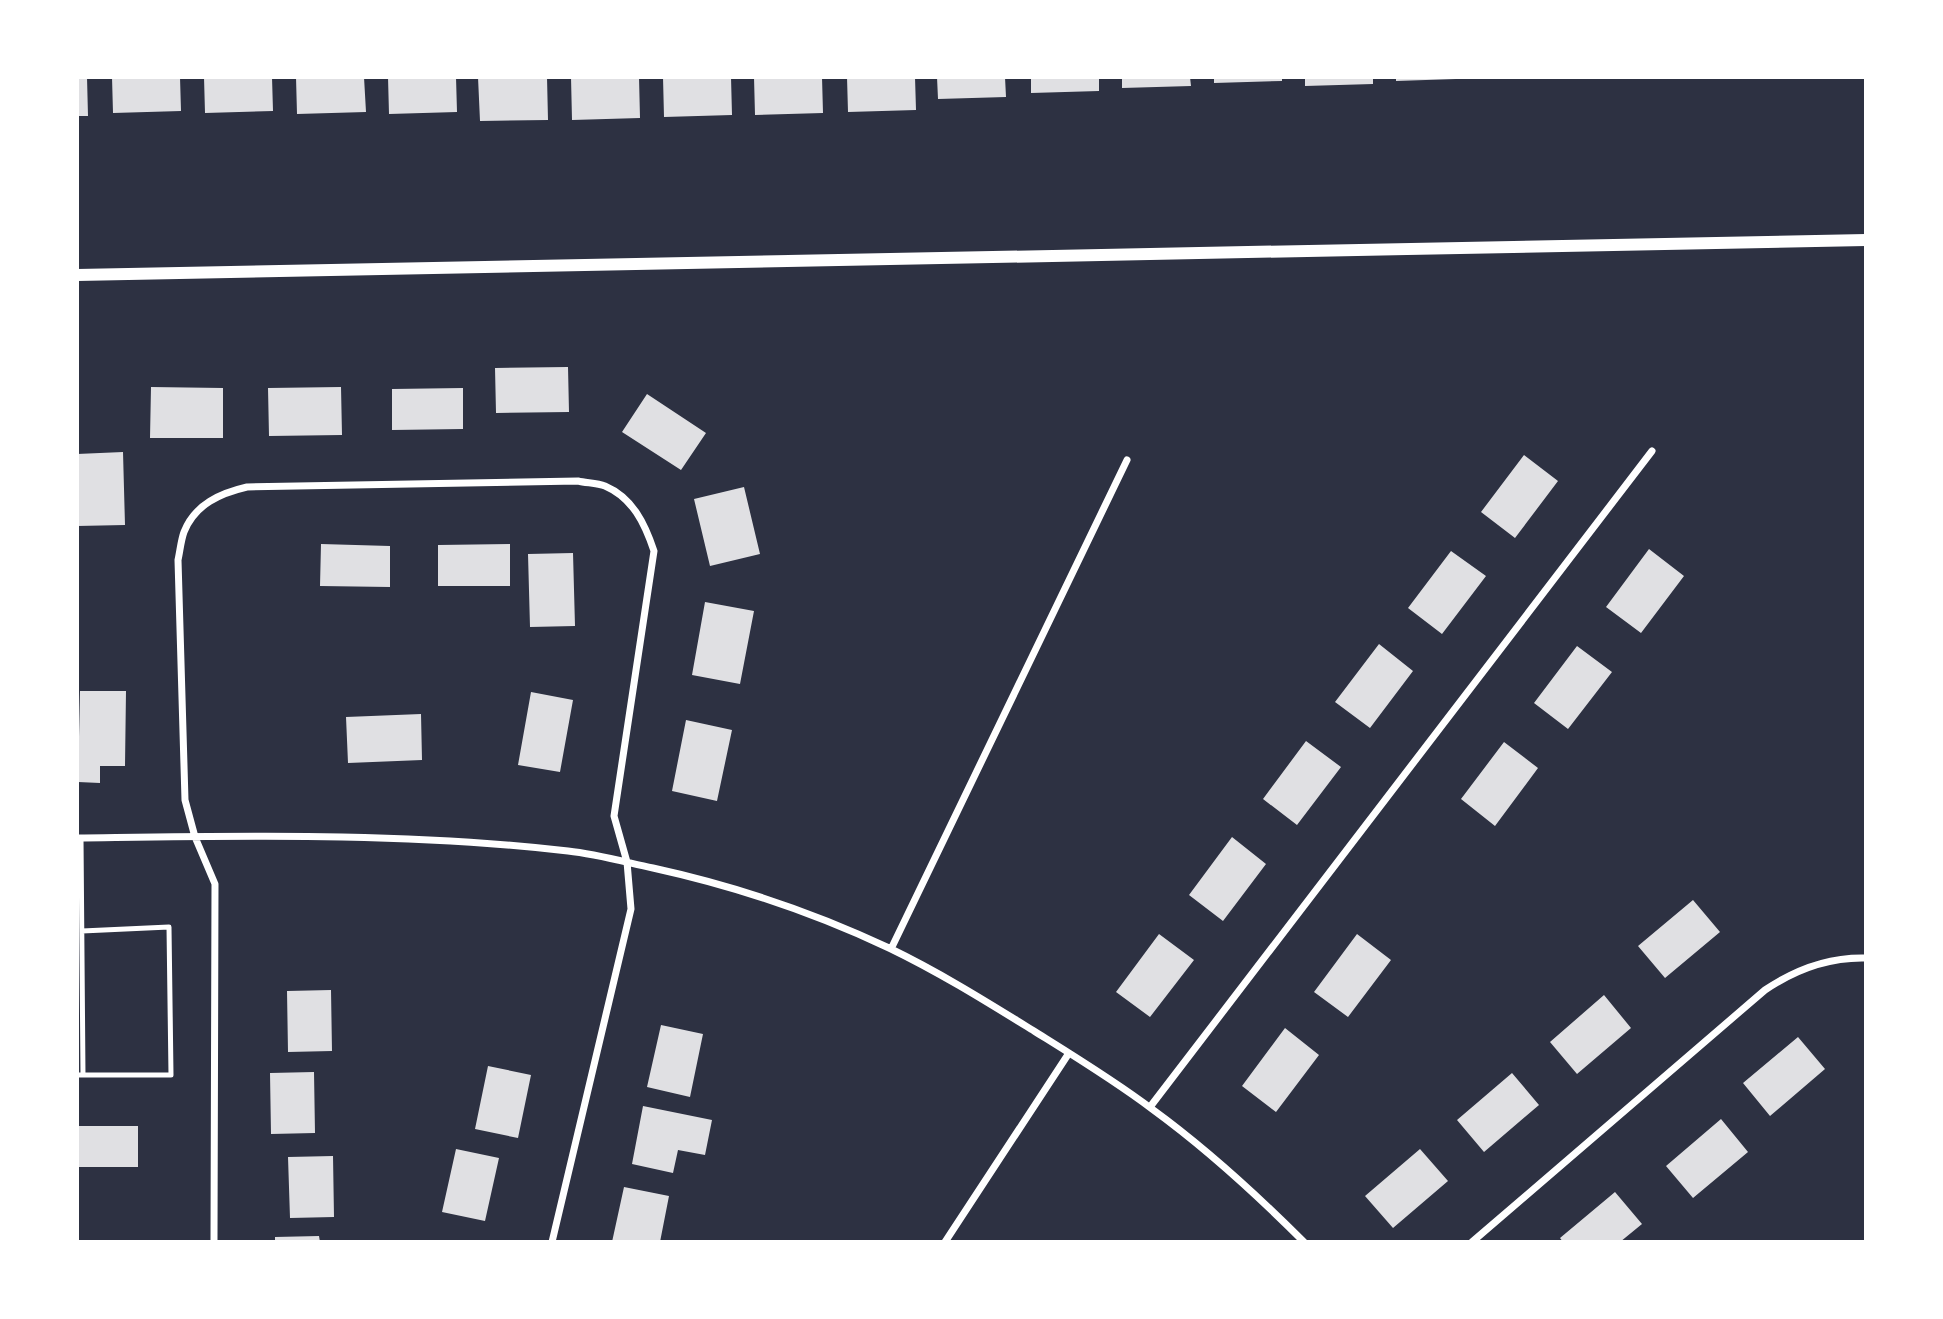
<svg xmlns="http://www.w3.org/2000/svg" width="1943" height="1319" font-family="Inter,sans-serif">
	<style>
		.building { fill: #e0e0e3 }
		.lines { fill: none; stroke-linecap: round; stroke-linejoin: round }
		.service { stroke: #fff; stroke-width: 5 }
		.minor { stroke: #fff; stroke-width: 7 }
		.tertiary { stroke: #fff; stroke-width: 12 }
	</style>
	<rect width="100%" height="100%" fill="#2d3142"/>
	<path class="building" d="M77 77H87L88 116H77Z
		M112 77H180L181 111 113 113Z
		M204 77H272L273 111 205 113Z
		M296 77H364L366 112 297 114Z
		M388 77H456L457 112 389 114Z
		M478 77H547L548 120 480 121Z
		M571 77H639L640 118 572 120Z
		M663 77H731L732 115 664 117Z
		M754 77H822L823 113 755 115Z
		M847 77H915L916 110 848 112Z
		M937 77H1005L1006 97 938 99Z
		M1031 77H1099V91L1031 93Z
		M1122 77H1190L1191 86 1122 88Z
		M1214 77H1282V81L1214 83Z
		M1305 77H1373V84L1305 86Z
		M1396 77H1456V79L1396 81Z
		M568 367 569 412 496 413 495 368Z
		M151 387 223 388V438H150Z
		M341 387 342 435 269 436 268 388Z
		M463 388V429L392 430V389Z
		M647 394 706 433 681 470 622 432Z
		M123 452 125 525 77 526V454Z
		M1524 455 1558 481 1515 538 1481 512Z
		M744 487 760 554 710 566 694 499Z
		M321 544 390 546V587L320 586Z
		M510 544V586H438V545Z
		M1649 549 1684 576 1641 633 1606 607Z
		M1451 551 1486 576 1442 634 1408 608Z
		M573 553 575 626 530 627 528 554Z
		M705 602 754 611 740 684 692 675Z
		M1379 644 1413 671 1370 728 1335 702Z
		M1577 646 1612 672 1568 729 1534 703Z
		M80 691H126L125 766H100V783L78 782Z
		M531 692 573 700 560 772 518 765Z
		M421 714 422 760 348 763 346 717Z
		M686 720 732 730 717 801 672 791Z
		M1306 741 1341 767 1297 825 1263 799Z
		M1504 742 1538 768 1495 826 1461 799Z
		M1232 837 1266 864 1223 921 1189 895Z
		M1693 900 1720 932 1665 978 1638 946Z
		M1159 934 1194 960 1150 1017 1116 992Z
		M1357 934 1391 960 1348 1017 1314 992Z
		M331 990 332 1051 288 1052 287 991Z
		M1604 995 1631 1028 1577 1074 1550 1042Z
		M661 1025 703 1034 690 1097 647 1087Z
		M1285 1028 1319 1055 1276 1112 1242 1086Z
		M1798 1037 1825 1069 1770 1116 1743 1083Z
		M488 1066 531 1075 518 1138 475 1129Z
		M314 1072 315 1133 271 1134 270 1073Z
		M1512 1073 1539 1105 1484 1152 1457 1120Z
		M643 1106 712 1120 705 1155 678 1150 673 1173 632 1164Z
		M1721 1119 1748 1152 1693 1198 1666 1166Z
		M77 1126H138V1167H77Z
		M456 1149 499 1158 485 1221 442 1212Z
		M1420 1149 1448 1181 1393 1228 1365 1196Z
		M333 1156 334 1217 290 1218 288 1157Z
		M624 1187 669 1196 660 1242H612Z
		M1615 1192 1642 1224 1620 1242H1563L1560 1238Z
		M319 1236 320 1242H275V1237Z"/>
	<g class="lines">
		<path class="service" d="M81 838 83 1075
			M77 1075H171L169 927 82 931"/>
		<path class="minor" d="M77 838C240 836 405 832 568 851 596 854 625 862 653 868 735 886 813 912 889 948 939 972 987 1002 1034 1031 1074 1056 1115 1081 1152 1109 1207 1149 1256 1194 1304 1242
			M891 949 1127 460
			M1150 1107 1652 451
			M214 1242 215 884 195 837 185 800 178 560C180 551 181 540 184 532 195 504 221 493 247 487L578 481C586 483 597 483 605 486 633 498 645 524 654 551L614 816 627 862 631 909 552 1242
			M945 1242 1069 1053
			M1472 1242 1765 990C1796 969 1829 957 1866 958"/>
		<path class="tertiary" d="M77 275 1866 240"/>
	</g>
	<rect width="1943" height="1319" fill="none" stroke="#ffffff" stroke-width="158"/>
</svg>
